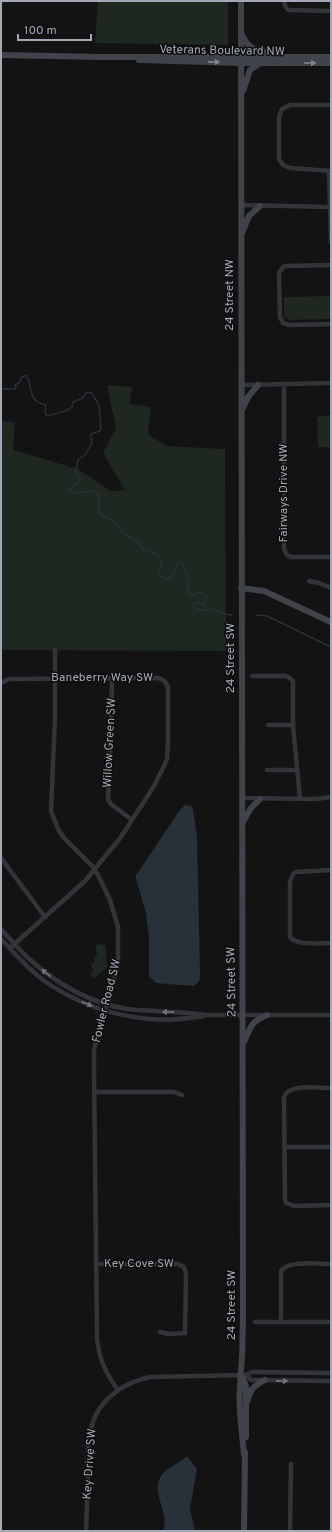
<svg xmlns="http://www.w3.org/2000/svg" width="332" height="1532" font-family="Overpass,sans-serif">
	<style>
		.green { fill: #1e2720 }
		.water { fill: #283139 }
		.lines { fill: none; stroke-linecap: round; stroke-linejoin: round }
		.stream { stroke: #283139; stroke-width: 1.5 }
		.street { stroke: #33343a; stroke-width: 4.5 }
		.secondary { stroke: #41434a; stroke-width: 6 }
		.oneway { fill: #818590 }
		.oneway2 { fill: #71747e }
		.labels { text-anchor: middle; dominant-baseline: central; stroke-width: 3; stroke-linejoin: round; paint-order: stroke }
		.street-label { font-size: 12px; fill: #a3a9b6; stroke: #0e0e0f }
	</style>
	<rect width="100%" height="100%" fill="#131314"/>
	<path class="green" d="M98 1H228V45L95 43Z
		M331 296V319L290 320 284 317V297Z
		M107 385 132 387 130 404 151 407 148 434 166 446 225 449 226 651 1 650V421L15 422 13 450 78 469 111 491 125 490 103 453 116 428Z
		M331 415V449L326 447H318L317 417Z
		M97 944 105 945C108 953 104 959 108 967L94 978 90 975 93 971 91 964 95 962 94 958 97 954 96 947Z"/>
	<path class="water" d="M185 805 191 806 193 809 197 837 200 976 199 982 193 986 156 983 149 976V937L146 913 136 879V875L139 871 173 820 181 809Z
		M186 1457H188L197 1469 190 1509 195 1531H163C170 1510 150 1494 161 1476 166 1468 178 1464 186 1457Z"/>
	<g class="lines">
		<path class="stream" d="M1 389H14L16 388 15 385 19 383 22 377 26 375C34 387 26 401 46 405L45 413 47 416C55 413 65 413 72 407L73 402 82 398 87 392 92 393 99 406 101 428 100 431 91 434 92 443 86 454 78 460 76 473 78 474 80 480 78 483C74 484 71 487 70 490L73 493 93 491C104 496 95 505 100 513 103 518 110 518 115 522 118 525 119 530 122 532 127 537 133 538 138 542 140 545 141 548 144 550 151 550 163 555 161 565 161 568 159 571 158 574L165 579C174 578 174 571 177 564L180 562 182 563 189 577 187 580 189 594 192 595 200 592 207 596 204 604 195 603 193 605 194 607 204 611C218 605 221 616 232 615
			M256 615 267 616 331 647"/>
		<path class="street" d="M284 1 285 6 288 10 331 11
			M331 105H290L282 109 279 117V159L283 165 290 168 331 171
			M329 171 331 242
			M241 205 329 207
			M331 265 286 266 283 267 279 273 280 317 283 323 290 325 331 324
			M241 385 331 383
			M284 385V549L287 555 291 557H331
			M309 581 319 583 331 588
			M55 650V718L51 811 58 829 64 838 95 869 110 900 118 927V963L113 984 97 1036 94 1051V1069L97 1338C99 1359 106 1374 118 1390
			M252 676H287L293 681V725L300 799
			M112 678 111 734 108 799 111 804 132 820
			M1 683 9 679 157 678C164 679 166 682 168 688V743L167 759 164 766 154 786 121 837 85 881 10 948
			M268 725H293
			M267 770H297
			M242 798 316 799 331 797
			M1 858 45 917
			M331 870 296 872 293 874 290 882V937C297 946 320 943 331 943
			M1 929C9 938 17 947 26 956 54 982 89 1003 127 1009 154 1012 180 1011 206 1015H331
			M1 939C14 953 27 968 43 980 88 1012 147 1027 203 1016
			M331 1088C318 1088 289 1083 284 1097L285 1200 286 1203 294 1206 331 1205
			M94 1092H174L182 1095
			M284 1147H331
			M96 1264H178L184 1267 186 1274 185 1333 169 1334 160 1332
			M255 1322H331
			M281 1322V1271C289 1260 318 1264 331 1264
			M246 1375 251 1380 331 1381
			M86 1531C87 1512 87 1492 88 1473 88 1457 87 1440 92 1425 99 1399 125 1382 150 1377L246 1375 252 1372 331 1373
			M290 1531 291 1464"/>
		<path class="secondary" d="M241 1 243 1318C243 1341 242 1363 240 1386 238 1408 242 1432 244 1454
			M242 35C249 50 257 51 271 53
			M1 55 101 57H331
			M139 60 241 63H331
			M243 91 250 70 259 64
			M242 233 249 216 260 206
			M243 408 248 397 258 385
			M241 588 264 591 331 622
			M243 822 251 808 260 799
			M244 1042C251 1026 251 1022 267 1015
			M243 1378 246 1387V1437
			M248 1400C250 1389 255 1385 265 1380
			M244 1531 245 1452"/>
	</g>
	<defs><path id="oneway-solid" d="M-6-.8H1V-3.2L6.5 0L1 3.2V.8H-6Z"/></defs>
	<g class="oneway">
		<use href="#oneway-solid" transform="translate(214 62) rotate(1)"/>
		<use href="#oneway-solid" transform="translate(310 63)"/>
	</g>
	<g class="oneway2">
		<use href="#oneway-solid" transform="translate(46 973) rotate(-143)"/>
		<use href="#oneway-solid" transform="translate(87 1004) rotate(21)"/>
		<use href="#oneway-solid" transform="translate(168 1012) rotate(-179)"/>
		<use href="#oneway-solid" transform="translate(282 1381) rotate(1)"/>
	</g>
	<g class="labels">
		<g class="street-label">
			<text transform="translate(222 51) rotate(1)">Veterans Boulevard NW</text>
			<text transform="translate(230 295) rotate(-90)">24 Street NW</text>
			<text transform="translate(284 493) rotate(-90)">Fairways Drive NW</text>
			<text transform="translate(231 658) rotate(-90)">24 Street SW</text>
			<text x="102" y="678">Baneberry Way SW</text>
			<text transform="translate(110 743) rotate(-87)">Willow Green SW</text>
			<text transform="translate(232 982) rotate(-91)">24 Street SW</text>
			<text transform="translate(107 1001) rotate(-76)">Fowler Road SW</text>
			<text x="139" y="1264">Key Cove SW</text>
			<text transform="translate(232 1305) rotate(-90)">24 Street SW</text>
			<text transform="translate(90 1464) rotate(-86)">Key Drive SW</text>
		</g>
	</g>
	<rect width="332" height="1532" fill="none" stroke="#a3a9b6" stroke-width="4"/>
	<path d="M18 34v6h73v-6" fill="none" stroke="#a3a9b6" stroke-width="2"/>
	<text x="24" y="34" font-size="12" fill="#a3a9b6" stroke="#0e0e0f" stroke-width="3" paint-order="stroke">100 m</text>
</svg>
